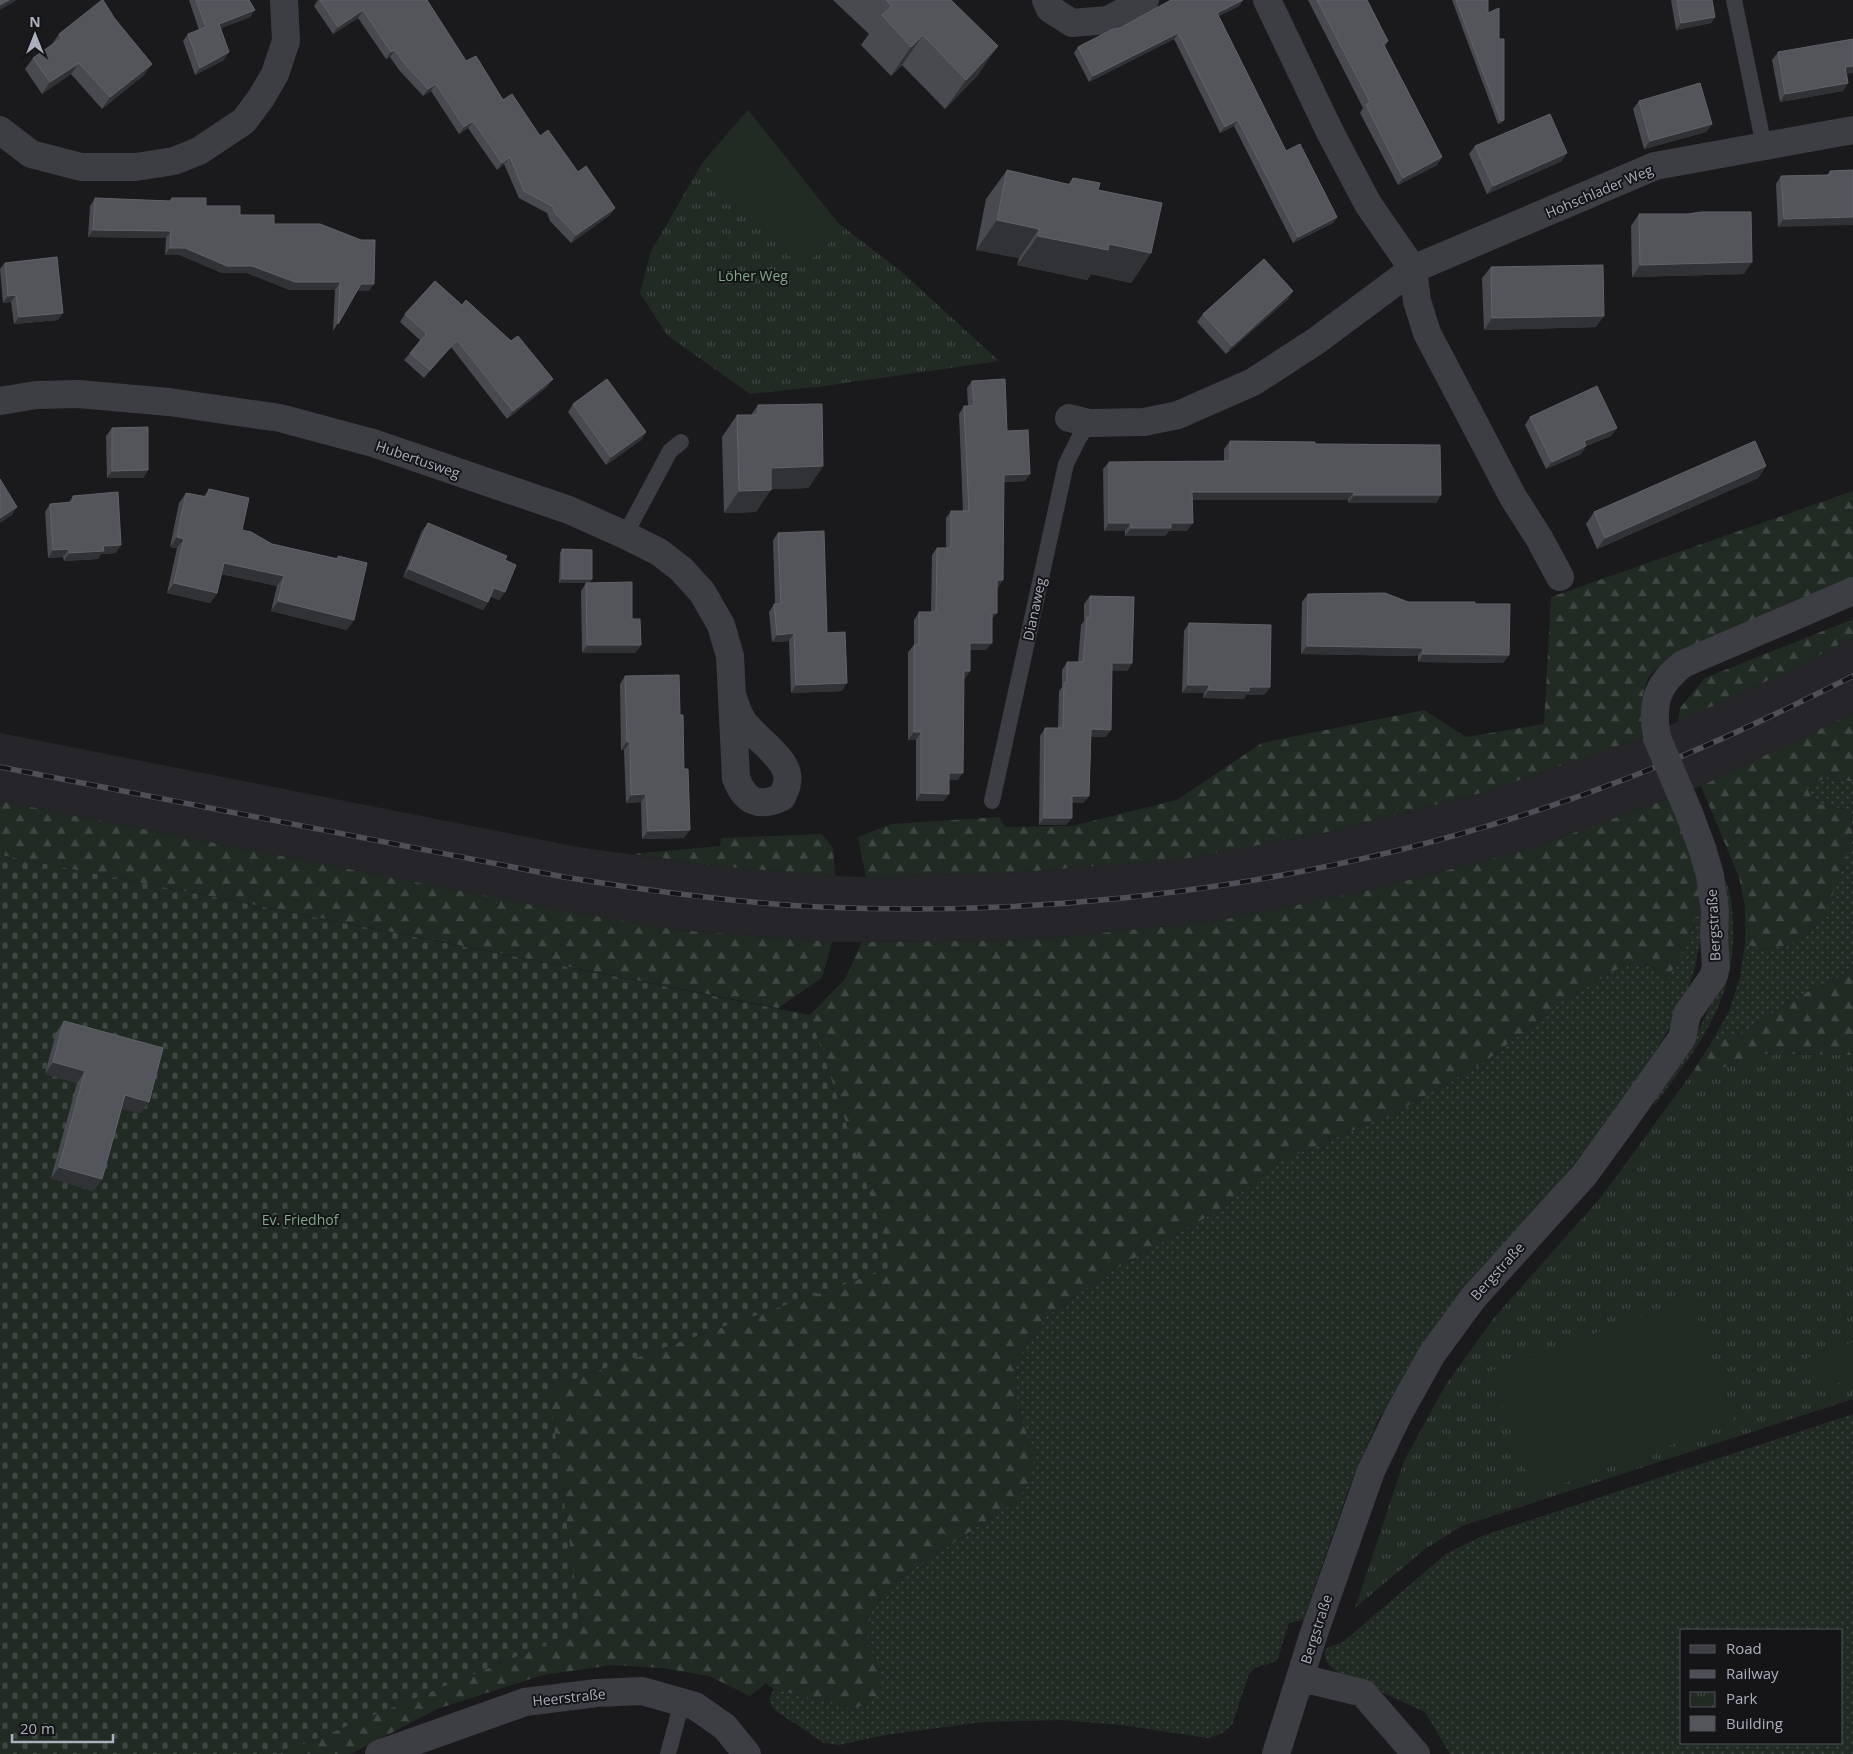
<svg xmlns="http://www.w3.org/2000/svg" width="1853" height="1754" font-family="'Open Sans',sans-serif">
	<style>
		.built { fill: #26262a }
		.grass { fill: url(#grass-dots); fill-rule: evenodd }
		.forest { fill: url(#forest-firs) }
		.cemetery { fill: url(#cemetery-stones) }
		.park { fill: url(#park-tufts) }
		.pitch { fill: #212b24 }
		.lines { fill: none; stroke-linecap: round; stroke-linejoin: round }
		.lane { stroke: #3d3d44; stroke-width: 16 }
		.street { stroke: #3d3d44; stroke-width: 28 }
		.rail-casing { stroke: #4e4f57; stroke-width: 5.5 }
		.rail { stroke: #151518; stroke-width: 4; stroke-dasharray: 11; stroke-linecap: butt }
		.street-bridge { stroke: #3d3d44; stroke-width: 28 }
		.wall { fill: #484a4f }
		.shaded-wall { fill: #313236 }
		.building { fill: #53555b; stroke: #61636a }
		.labels { text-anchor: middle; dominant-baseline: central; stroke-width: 4; stroke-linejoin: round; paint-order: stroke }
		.street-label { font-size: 14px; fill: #acafbd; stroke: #151518 }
		.park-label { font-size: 14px; fill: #82a988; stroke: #151518 }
	</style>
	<defs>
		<pattern id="grass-dots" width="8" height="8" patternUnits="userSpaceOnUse" patternTransform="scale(1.25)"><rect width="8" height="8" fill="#212b24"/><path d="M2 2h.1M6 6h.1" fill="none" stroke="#3f4742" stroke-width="1.8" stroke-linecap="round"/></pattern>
		<pattern id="forest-firs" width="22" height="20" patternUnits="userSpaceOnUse" patternTransform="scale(1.25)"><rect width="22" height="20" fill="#212b24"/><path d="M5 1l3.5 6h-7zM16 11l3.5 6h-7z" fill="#3f4742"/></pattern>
		<pattern id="cemetery-stones" width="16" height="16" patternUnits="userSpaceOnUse" patternTransform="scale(1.25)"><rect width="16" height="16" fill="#212b24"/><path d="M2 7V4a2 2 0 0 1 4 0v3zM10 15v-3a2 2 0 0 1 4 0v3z" fill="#3f4742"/></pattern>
		<pattern id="park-tufts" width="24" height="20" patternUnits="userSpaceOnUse" patternTransform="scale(1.25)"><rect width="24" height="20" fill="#212b24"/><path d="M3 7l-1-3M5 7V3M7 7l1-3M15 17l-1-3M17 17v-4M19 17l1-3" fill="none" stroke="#3f4742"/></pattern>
	</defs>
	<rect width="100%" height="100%" fill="#1a1a1d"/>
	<path class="built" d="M1853 637V713L1701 786 1670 798 1529 849 1370 890 1217 921 1031 940 832 942 677 930 543 907 0 801V733L578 847 715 866 835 876 866 877 1023 872 1184 859 1333 831 1481 793 1642 738 1801 665Z"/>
	<path class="grass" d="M1829 776 1853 782V829L1850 810 1813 803 1807 787Z
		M1853 838V971L1807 992 1740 1034 1713 1040 1730 1009 1740 977 1745 944 1767 950 1828 908Z
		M1719 862C1722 873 1727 883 1730 894 1733 908 1733 922 1733 936 1733 1006 1693 1053 1654 1106L1655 1094 1700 1027 1719 988Z
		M1701 901 1702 932 1695 967 1685 999 1662 1041 1608 1120 1545 1200 1419 1351 1378 1420 1350 1485 1303 1620 1289 1623 1277 1661 1255 1668 1249 1674 1232 1725 1221 1734 1208 1738 1121 1725 1062 1720 983 1722 885 1735 839 1745 824 1743 776 1711C768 1703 768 1699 774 1689L849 1708 882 1676 867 1640 872 1608 896 1580 1017 1501 1034 1456 1017 1405 1016 1362 1046 1317 1107 1274 1222 1208 1281 1161 1398 1111 1486 1061 1563 1001 1621 967 1639 962 1657 969 1667 979 1684 951Z
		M1853 1414V1754H1450L1425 1712 1337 1672C1329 1666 1323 1660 1325 1649L1343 1642 1446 1554 1482 1536ZM1682 1630H1842V1743H1682Z"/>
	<path class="forest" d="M1853 491V581L1671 659C1665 663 1657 668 1652 673 1640 686 1640 722 1642 738L1481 793 1333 831 1184 859 1023 872 866 877 858 837 891 824 999 817 1005 827 1072 826 1177 800 1262 743 1424 710 1466 737 1544 724 1551 597Z
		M1853 619V637L1801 665 1678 722 1680 708 1705 678Z
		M1853 713V782L1829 776 1807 787 1813 803 1850 810 1853 838 1828 908 1797 942 1767 950 1745 944V907L1739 877 1701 786Z
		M1670 798 1697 874 1701 901 1684 951 1667 979 1657 969 1639 962 1621 967 1563 1001 1486 1061 1398 1111 1281 1161 1222 1208 1107 1274 1046 1317 1016 1362 1017 1405 1034 1456 1032 1478 1017 1501 896 1580 872 1608 867 1640 882 1677V1692L868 1705 849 1708 774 1689 766 1683 750 1696 709 1676 663 1668 612 1665 543 1675 437 1709 351 1754H279L581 1630 549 1388 893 1267 810 1015 845 979 862 942 1031 940 1217 921 1370 890 1529 849Z
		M0 801 543 907 677 930 832 942 822 978 778 1008 0 855Z
		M822 834 833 848 835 876 715 866 632 854 720 846 721 838Z
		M1853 971V1055L1765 1054 1704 1074 1694 1070 1713 1040 1740 1034 1807 992Z"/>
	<path class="cemetery" d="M0 855 810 1015 894 1267 549 1388 581 1630 279 1754H0Z"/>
	<path class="park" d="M748 110 838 223 902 272 999 361 817 387 750 394 667 335 640 293 651 251 703 162Z
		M1765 1054 1853 1055V1399L1462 1526 1425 1549 1355 1608 1404 1461 1445 1386 1493 1319 1602 1196 1694 1070 1704 1074Z"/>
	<path class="pitch" d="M748 110 838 223 845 229 801 268 703 162Z
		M1691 1299 1735 1422 1534 1494 1490 1371Z
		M1853 1342V1378L1819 1390 1807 1358Z"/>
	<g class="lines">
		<path class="lane" d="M1734 0 1764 146
			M625 535 670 451 681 442
			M992 801 1066 464 1079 438 1089 423
			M668 1754 682 1702"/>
		<path class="street" d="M1046 0 1050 9 1072 23 1108 20 1145 0
			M1267 0 1330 132 1368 204 1413 269 1417 301 1427 333 1513 497 1539 538 1560 577
			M0 130 31 154 81 167H136L174 161 199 151 244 121 261 98 275 74 286 41 284 0
			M0 401 36 395 78 394 169 402 280 418 373 443 569 510 625 535 659 552 681 569 702 592 721 625 730 656 736 778C745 802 759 808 782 797 785 790 789 782 787 774 784 757 755 737 744 723 738 714 735 705 732 694
			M1069 418 1089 423 1144 422 1178 415 1253 382 1316 341 1413 269 1655 166 1853 130
			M1657 738C1651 704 1656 685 1683 664L1853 591
			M1301 1678 1363 1693 1416 1754
			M379 1754 525 1702 597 1693 642 1691 695 1706 725 1727 747 1754
			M1276 1754 1314 1633 1371 1471 1398 1415 1432 1354 1473 1298 1584 1175 1622 1123 1682 1038 1687 1014 1713 977 1716 967 1714 936 1715 911 1710 875 1702 848 1689 813"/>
		<defs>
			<path id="rail" d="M0 767 564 877C650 891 735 903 822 907 1092 919 1376 876 1628 778 1705 748 1780 713 1853 676"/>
		</defs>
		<use href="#rail" class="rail-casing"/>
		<use href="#rail" class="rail"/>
		<path class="street-bridge" d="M1657 738 1689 813"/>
	</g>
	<path class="wall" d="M189 0H249L255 10 250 17 221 28 224 60 195 75 183 41 188 34 199 30Z
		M318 0H427L466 61 540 136 615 208 610 215 571 243 550 221 547 213 519 198 504 164 497 170 468 128 459 134 431 91 423 96 399 70 390 57 386 59 358 18 333 34 314 6Z
		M833 0H951L978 75 945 109 902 65 891 76 861 45 869 34Z
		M1243 0 1239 6 1219 16 1286 151 1337 217 1333 223 1293 243 1234 126 1220 133 1174 39 1089 82 1074 53 1078 47Z
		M1308 0H1367L1388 41 1385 46 1442 157 1437 165 1398 185 1360 113 1363 108Z
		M1452 0H1488V13L1499 39 1501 124H1498Z
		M1671 0H1712L1715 17 1711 23 1676 30Z
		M115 19 152 64 144 75 102 109 71 74 42 94 25 69 33 58 52 44 59 34Z
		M1778 52 1847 74 1848 83 1843 91 1780 102 1772 60Z
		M1639 101 1712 124 1706 132 1644 149 1633 109Z
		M1475 146 1562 161 1487 194 1469 154Z
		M1007 170 1068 184 1073 178 1098 190 1151 253 1131 283 1091 274 1087 280 1017 265 1019 258 976 250 986 199Z
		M1853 170 1778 227 1776 184 1781 176 1827 175 1830 171Z
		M95 198 206 206 274 224 369 291H357L333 331 335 290H290L247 273H222L180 255H165L166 238 88 237 90 206Z
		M1639 214 1744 274 1632 277 1631 226Z
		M5 263 58 320 14 324 11 302 3 303 0 269Z
		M1491 267 1596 327 1484 330 1482 278Z
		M435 281 547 387 507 419 451 347 424 378 404 360 410 353 420 340 400 322 405 314Z
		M1288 299 1226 354 1197 322 1203 314Z
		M972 381 1007 431 1025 481 1004 482 998 588H997L986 650H970L965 679 964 678 958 780H949L944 801H916V740H908V652L914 645V620L919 612H931L932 555 937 548H946V518L951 511H963L959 414 964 406H968L967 388Z
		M573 404 646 432 641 440 606 465 568 412Z
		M758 405 823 466 808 488 771 489 756 512 724 513 722 437 737 415H751Z
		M1530 417 1617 428 1611 436 1586 446 1581 454 1546 469 1525 425Z
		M112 428 148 470 143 478H107L106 436Z
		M1230 441 1315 444 1441 495 1436 503H1348V500H1192L1187 531H1169L1165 536H1125V531H1104L1103 469 1109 462 1224 461V449Z
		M1766 466 1758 478 1597 549 1586 524 1594 512Z
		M209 489 242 530 272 544 337 559 338 556 347 630 271 611 277 586 221 574 217 593 210 603 167 593 177 548 170 547 179 503 186 493 204 496Z
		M73 496 116 553 101 554 98 559 64 561 63 557 48 558 45 512 50 504 69 502Z
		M428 523 505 592 499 600 490 596 488 602 483 610 403 577 422 531Z
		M778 533 827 633 842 691 791 693 789 641 772 642 769 612 774 604H775L773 540Z
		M562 549 590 583 632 619 641 645 635 653H582L581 591 586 583H559L560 553Z
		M1308 594 1408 602 1475 604 1509 655 1503 663 1418 662V656L1301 654 1302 602Z
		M1090 596 1132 663 1127 671H1112L1106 737H1091L1089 796 1083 803H1072L1066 825H1039L1040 736 1045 728H1058L1059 691 1062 687V670L1067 662H1078L1081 625 1084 621V604Z
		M1189 623 1270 687 1264 695H1246L1244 699 1203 698 1204 693H1182L1184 631Z
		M625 676 680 715 684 838 642 839 641 802 626 803 624 750H621L620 684Z
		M64 1021 149 1102 140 1113 122 1108 102 1179 93 1191 51 1178 77 1083 45 1074 56 1033Z"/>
	<path class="shaded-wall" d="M9 0H17L0 10V5Z
		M1243 0 1239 6 1213 19 1217 13Z
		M255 10 250 17 214 31 219 24Z
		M363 10 358 18 333 34 338 27Z
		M1715 17 1711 23 1676 30 1681 23Z
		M1178 33 1174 39 1089 82 1093 76Z
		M923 35 902 65 891 76 911 47Z
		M998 46 978 75 945 109 966 80Z
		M395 50 390 57 386 59 391 52Z
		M229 52 224 60 195 75 200 68Z
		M79 63 71 74 42 94 50 82Z
		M152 64 144 75 102 109 110 97Z
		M1853 66V73L1840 75 1845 67Z
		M1848 83 1843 91 1780 102 1785 94Z
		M436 84 431 91 423 96 428 89Z
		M1238 120 1234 126 1220 133 1225 127Z
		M1504 120 1501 124H1498L1501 121Z
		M473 121 468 128 459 134 464 127Z
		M1712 124 1706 132 1644 149 1650 141Z
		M1567 153 1562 161 1487 194 1493 186Z
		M510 157 504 164 497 170 502 163Z
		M1442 157 1437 165 1398 185 1403 178Z
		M615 208 610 215 571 243 576 235Z
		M1337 217 1333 223 1293 243 1298 237Z
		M1853 217V225L1778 227 1784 219Z
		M997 220 1039 229 1019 258 976 250Z
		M93 230 171 231 166 238 88 237Z
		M1038 236 1109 244 1151 253 1131 283 1091 274 1087 280 1017 265Z
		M170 248H185L252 266 340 282 335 290H290L247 273H222L180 255H165Z
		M1752 262 1744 274 1632 277 1640 265Z
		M361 284H374L369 291H356Z
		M1293 291 1288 299 1226 354 1232 346Z
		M16 295 11 302 3 303 8 296Z
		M63 313 58 320 14 324 19 317Z
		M1604 316 1596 327 1484 330 1492 318Z
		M457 340 451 347 424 378 430 370Z
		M553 379 547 387 507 419 513 411Z
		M1617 428 1611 436 1579 449 1584 441Z
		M646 432 641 440 606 465 611 457Z
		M1586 446 1581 454 1546 469 1552 462Z
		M823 466 808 488 755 490 771 468Z
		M1766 466 1758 478 1597 549 1605 538Z
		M148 470 143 478H107L112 471Z
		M1030 474 1025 481 999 482 1004 475Z
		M771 490 756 512 724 513 739 491Z
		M1192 492H1354L1348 500H1187Z
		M1354 495H1441L1436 503H1348Z
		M17 507 12 515 0 523V518Z
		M1109 523H1131L1125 531H1104Z
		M1171 523H1193L1187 531H1169L1165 536H1125L1131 528Z
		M177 537 184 539 177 548 170 547Z
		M121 545 116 553 101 554 98 559 64 561 69 553 103 546Z
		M69 549 63 557 48 558 53 550Z
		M224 563 284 576 277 586 217 573Z
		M409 569 488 602 483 610 403 577Z
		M562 579H592L590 583H559Z
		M997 580H1003L998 588H992Z
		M174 583 217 593 210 603 167 593Z
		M494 588 505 592 499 600 489 596Z
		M278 601 354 620 347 630 271 611Z
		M992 613H997L991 620Z
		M794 633 789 641 772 642 777 635Z
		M970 643H992L986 650H965Z
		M587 645H641L635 653H582Z
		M1307 646 1423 648 1418 656 1301 654Z
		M1423 654 1509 655 1503 663 1418 662Z
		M1112 663H1132L1127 671H1107Z
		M964 671H970L965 679 959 678Z
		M847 683 842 691 791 693 796 685Z
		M1188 685H1209L1204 693H1182Z
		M1249 687H1270L1264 695H1246L1244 699 1203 698 1209 690Z
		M1091 729 1111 730 1106 737H1086Z
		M914 732H921L916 740H908Z
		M627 742H630L624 750H621Z
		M949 773H963L958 780H944Z
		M921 793 949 794 944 801H916Z
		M646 794 641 802 626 803 631 795Z
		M1072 796H1089L1083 803H1066Z
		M1044 818H1072L1066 825H1039Z
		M690 830 684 838 642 839 648 831Z
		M53 1062 85 1071 77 1083 45 1074Z
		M125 1095 149 1102 140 1113 117 1107Z
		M59 1167 102 1179 93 1191 51 1178Z"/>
	<path class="building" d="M0 0H9L0 5Z
		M102 0H103L115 19 152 64 110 97 79 63 50 82 33 58 62 38 59 34Z
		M196 0H249L255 10 219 24 229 52 200 68 188 34 206 27Z
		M320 0H427L466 61 476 56 503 100 512 94 540 136 548 130 578 172 586 166 615 208 576 235 556 214 552 206 524 191 510 157 502 163 473 121 464 127 436 84 428 89 404 63 395 50 391 52 363 10 338 27Z
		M886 0H951L998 46 966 80 923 35 911 47 882 15 892 6Z
		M1171 0H1243L1217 13 1286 151 1300 144 1337 217 1298 237 1238 120 1225 127 1178 33 1093 76 1078 47 1113 29 1120 28Z
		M1317 0H1367L1388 41 1383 44 1442 157 1403 178 1366 105 1370 102Z
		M1456 0H1488V13L1499 8V39H1504V120L1501 121Z
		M1677 0H1712L1715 17 1681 23Z
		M1853 39V66L1845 67 1848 83 1785 94 1778 52Z
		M1700 83 1712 124 1650 141 1639 101Z
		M1550 114 1567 153 1493 186 1475 146Z
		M1007 170 1071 185 1073 178 1100 183 1098 190 1162 203 1151 253 1109 244 1108 250 1038 236 1039 229 997 220Z
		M1853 170V217L1784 219 1781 176 1830 175V171Z
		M95 198 170 201 172 198H206V206H240V215H274V224H320L361 240H375L374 284H361L338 324 340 282H295L252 266H227L185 248H170L171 231 93 230Z
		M1701 212H1751L1752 262 1640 265 1639 214H1688Z
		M57 257 63 313 19 317 16 295 8 296 5 263Z
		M1264 259 1293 291 1232 346 1203 314Z
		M1603 265 1604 316 1492 318 1491 267Z
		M435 281 462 305 466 300 511 341 518 336 553 379 513 411 457 340 430 370 410 353 427 334 405 314Z
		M607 379 646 432 611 457 573 404Z
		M1005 379 1007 431 1028 430 1030 474 1004 475 1003 580H997V613H992V643H970V671H964L963 773H949V794L921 793V732H914V645H919V612H936L937 548H951V511H969L964 406H974L972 381Z
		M1597 386 1617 428 1584 441 1586 446 1552 462 1530 417Z
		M822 404 823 466 771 468V490L739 491 737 415H758V405Z
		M148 427V470L112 471V428Z
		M1230 441 1315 442V444L1440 445 1441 495H1354V492H1192L1193 523H1171V528H1131V523H1109V462L1230 461Z
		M1755 441 1766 466 1605 538 1594 512Z
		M0 479 17 507 0 518Z
		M209 489 249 498 242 530 251 532 272 544 338 559V556L367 563 354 620 278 601 284 576 224 563 217 593 174 583 184 539 177 537 186 493 207 497Z
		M118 492 121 545 103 546 104 551 69 553V549L53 550 50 504 73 502V496Z
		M428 523 507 556 505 560 516 565 505 592 494 588 488 602 409 569Z
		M824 531 827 633 845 632 847 683 796 685 794 633 777 635 774 604H781L778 533Z
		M562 549 592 550V579H562Z
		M632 582V619H640L641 645H587L586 583Z
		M1385 593 1408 602H1475V604H1510L1509 655 1423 654V648L1307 646 1308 594Z
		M1090 596 1134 597 1132 663H1112L1111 730 1091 729 1089 796H1072V818H1044L1045 728H1063L1064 683H1067V662H1083L1087 617H1090Z
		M1189 623 1271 625 1270 687H1249V691L1209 690V685H1188Z
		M679 675 680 715H683L684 769H688L690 830 648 831 646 794 631 795 630 742H627L625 676Z
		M64 1021 163 1048 149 1102 125 1095 102 1179 59 1167 85 1071 53 1062Z"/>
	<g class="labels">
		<g class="street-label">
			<text transform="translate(1599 191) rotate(-23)">Hohschlader Weg</text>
			<text transform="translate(418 459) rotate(19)">Hubertusweg</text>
			<text transform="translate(1034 609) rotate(-78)">Dianaweg</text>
			<text transform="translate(1713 925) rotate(-93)">Bergstraße</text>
			<text transform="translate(1497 1271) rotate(-48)">Bergstraße</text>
			<text transform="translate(1316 1629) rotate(-72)">Bergstraße</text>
			<text transform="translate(569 1697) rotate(-6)">Heerstraße</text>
		</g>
		<g class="park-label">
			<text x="753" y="275">Löher Weg</text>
			<text x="300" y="1219">Ev. Friedhof</text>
		</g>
	</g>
	<rect x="1680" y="1629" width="162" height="115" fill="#151518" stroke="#51535a"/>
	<rect x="1690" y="1645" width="25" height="8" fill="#3d3d44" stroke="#51535a"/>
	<text x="1726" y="1654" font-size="15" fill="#acafbd">Road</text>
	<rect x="1690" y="1670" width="25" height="8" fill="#4e4f57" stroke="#51535a"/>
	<text x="1726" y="1679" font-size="15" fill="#acafbd">Railway</text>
	<rect x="1690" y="1692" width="25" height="15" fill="url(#park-tufts)" stroke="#51535a"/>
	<text x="1726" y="1704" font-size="15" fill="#acafbd">Park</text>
	<rect x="1690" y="1716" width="25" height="15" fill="#53555b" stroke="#51535a"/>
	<text x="1726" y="1729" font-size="15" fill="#acafbd">Building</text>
	<g transform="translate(35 35)" stroke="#151518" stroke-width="4" paint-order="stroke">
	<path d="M0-4L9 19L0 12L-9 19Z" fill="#acafbd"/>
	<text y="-8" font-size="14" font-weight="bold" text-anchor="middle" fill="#acafbd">N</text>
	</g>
	<path d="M12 1734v8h101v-8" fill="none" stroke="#acafbd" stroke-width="2.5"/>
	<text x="20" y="1734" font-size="15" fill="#acafbd" stroke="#151518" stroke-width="4" paint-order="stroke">20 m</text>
</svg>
